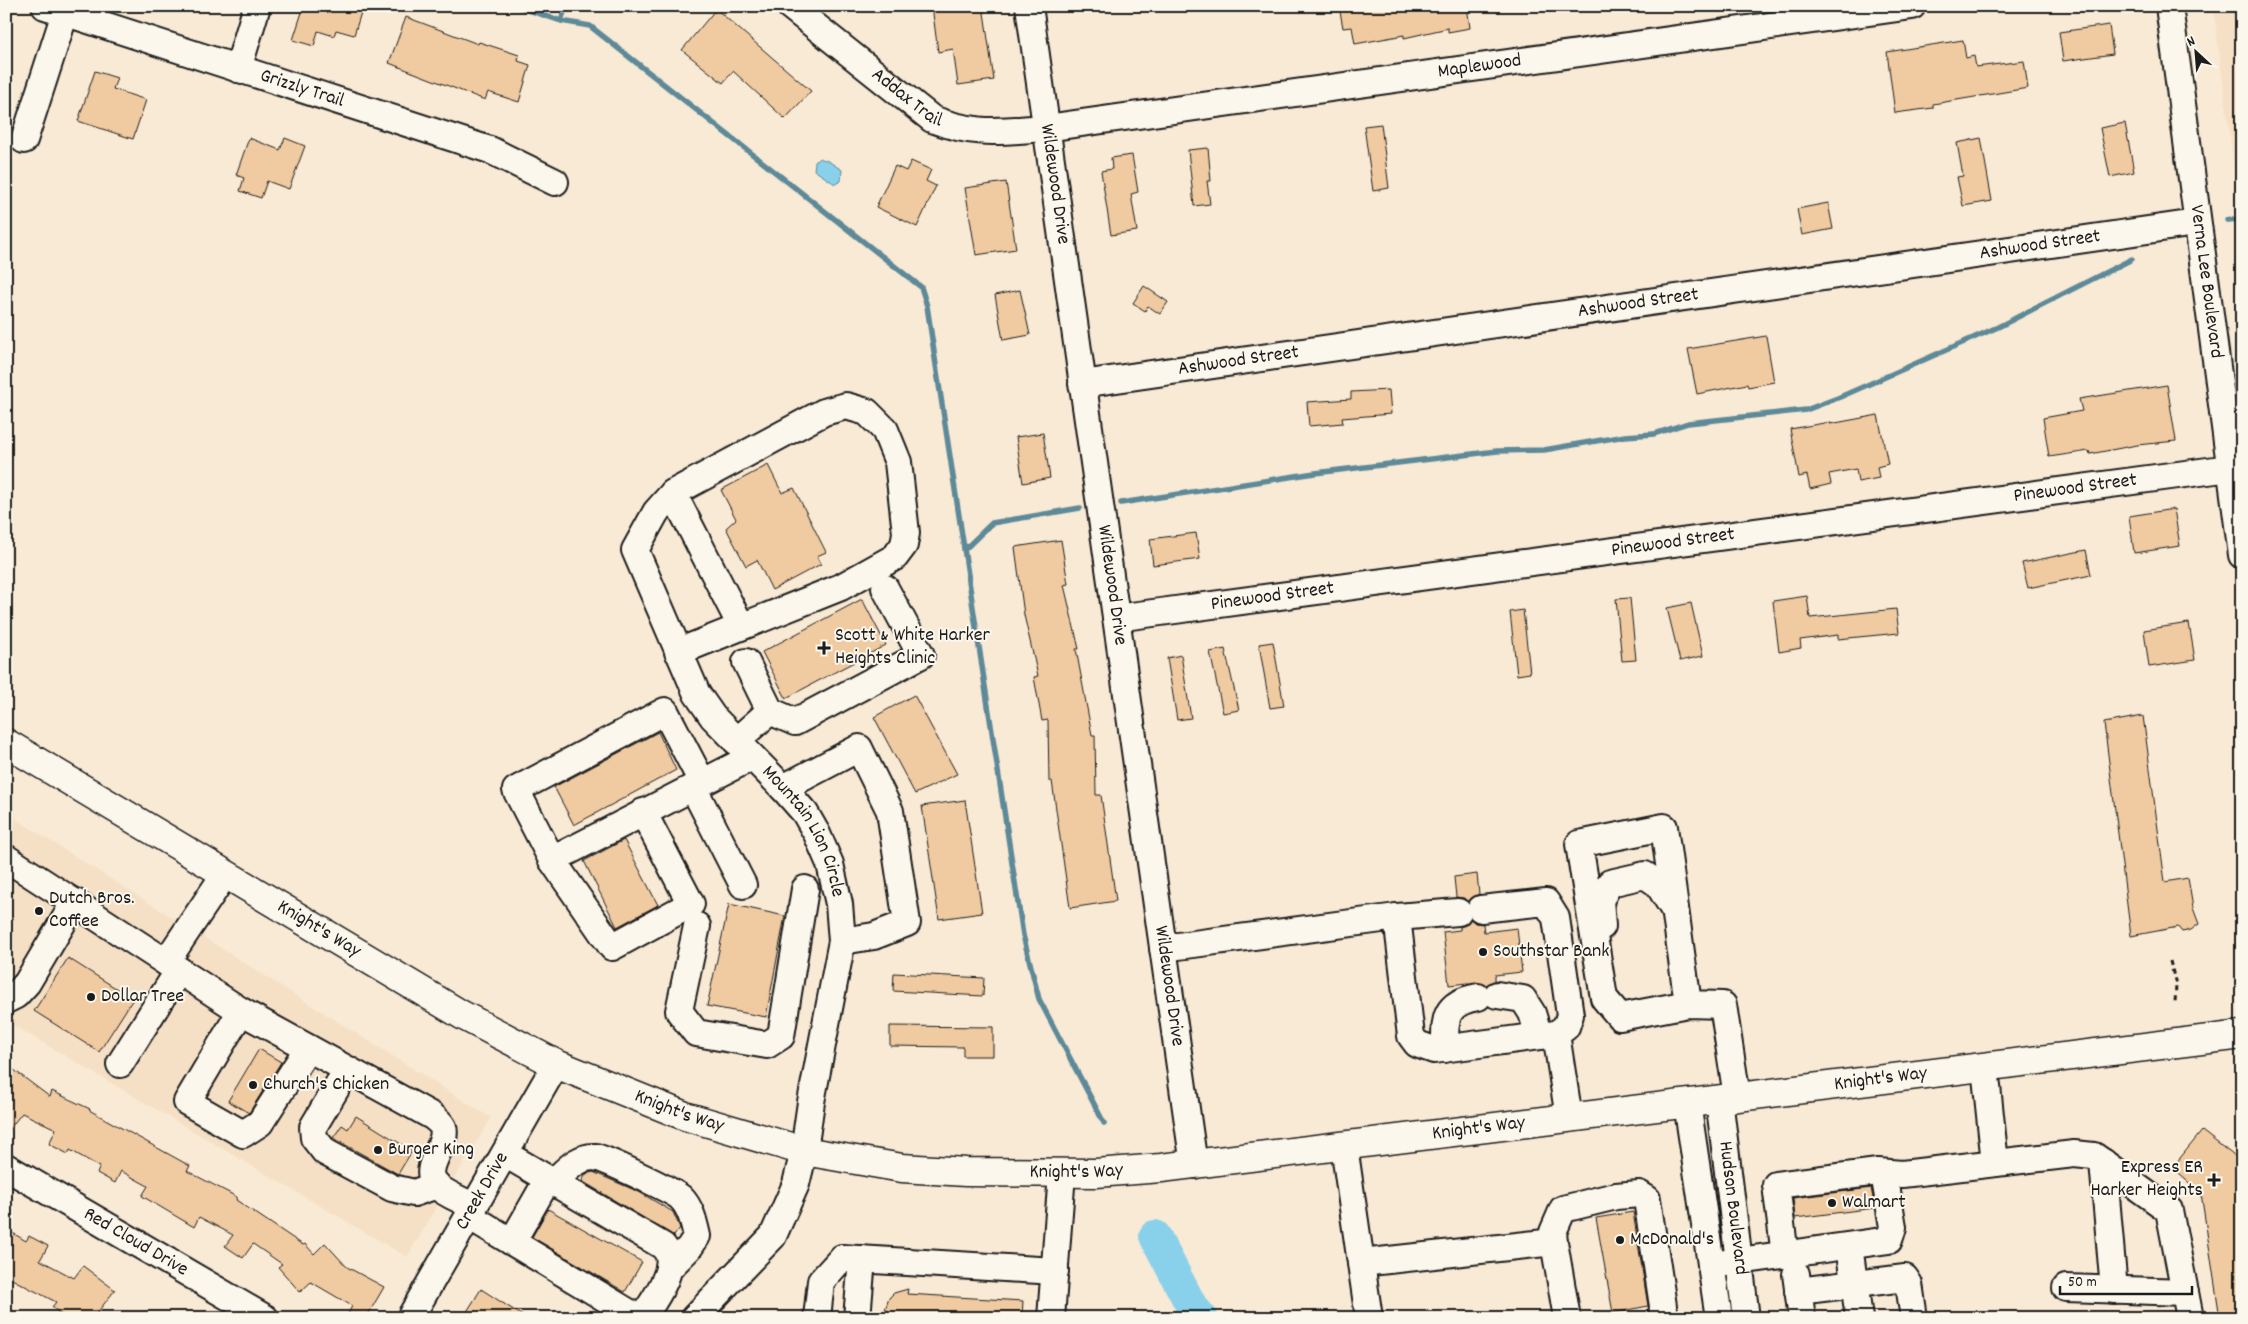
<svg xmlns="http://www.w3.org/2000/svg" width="2248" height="1324" font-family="Dekko,sans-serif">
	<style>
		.built { fill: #f6e0c5 }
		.water { fill: #89d1ea; stroke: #5d8998 }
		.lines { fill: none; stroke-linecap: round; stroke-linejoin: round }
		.stream { stroke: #5d8998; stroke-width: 5.5 }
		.river { stroke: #89d1ea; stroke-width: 32 }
		.building { fill: #f0caa0; stroke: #1c1c1c }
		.minor-casing { stroke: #1c1c1c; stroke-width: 30 }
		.major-casing { stroke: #1c1c1c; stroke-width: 31 }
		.path { stroke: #1c1c1c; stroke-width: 3; stroke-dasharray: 5 4; stroke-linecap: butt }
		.minor { stroke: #fbf7ec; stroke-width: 26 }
		.major { stroke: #fbf7ec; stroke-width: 28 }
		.poi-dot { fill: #1c1c1c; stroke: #fbf7ec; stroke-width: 2 }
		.labels { text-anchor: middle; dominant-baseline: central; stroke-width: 4; stroke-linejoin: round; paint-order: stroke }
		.street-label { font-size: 20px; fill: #1c1c1c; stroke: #fbf7ec }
		.poi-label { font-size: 20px; fill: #1c1c1c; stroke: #fbf7ec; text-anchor: start }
	</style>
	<rect width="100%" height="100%" fill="#f8ead5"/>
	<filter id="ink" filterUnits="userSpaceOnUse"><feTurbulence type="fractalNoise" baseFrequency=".02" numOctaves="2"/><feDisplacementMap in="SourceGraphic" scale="10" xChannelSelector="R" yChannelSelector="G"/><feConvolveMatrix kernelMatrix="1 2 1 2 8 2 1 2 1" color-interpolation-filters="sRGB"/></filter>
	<g filter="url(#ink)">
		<path class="built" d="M2213 6H2242V227Z
			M6 813 491 1118 407 1257 6 1021Z"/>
		<path class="water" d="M819 158 828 161 842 170 841 181 835 184 814 170 815 162Z"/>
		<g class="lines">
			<path class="stream" d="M516 6 561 21 590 26 921 287 927 306 1023 935 1039 999 1104 1123
				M561 21 566 6
				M2227 220 2242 219
				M1121 503 1315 473 1497 451 1544 450 1625 436 1654 434 1688 423 1806 410 1840 397 1998 327 2132 259
				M964 550 992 523 1080 508"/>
			<path class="river" d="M1155 1236 1192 1307 1202 1318"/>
		</g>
		<path class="building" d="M304 6H363L354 35 336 30 334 36 318 31 314 46 293 40Z
			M932 6H983L994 80 958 85 953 49 938 52Z
			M1339 6H1467L1470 28 1448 32V28L1404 38V35L1355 44 1352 27 1343 28Z
			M716 9 811 91 785 119 733 71 723 83 682 50Z
			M406 17 478 44 479 42 519 55 518 61 530 65 519 102 488 92 485 100 389 63Z
			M2109 25 2113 54 2063 61 2059 32Z
			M1963 40 1966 58 1974 56 1976 67 2024 61 2028 88 1933 104V108L1895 113 1887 52Z
			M95 71 117 78 113 89 146 100 133 139 78 121Z
			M2125 123 2134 172 2110 177 2100 128Z
			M1381 124 1389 188 1373 191 1364 126Z
			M249 138 280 150 285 138 305 146 289 189 267 181 261 198 240 191 244 178 236 175Z
			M1981 138 1992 201 1963 206 1957 177 1963 176 1957 143Z
			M1208 148 1211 181H1207L1210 204 1194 206 1188 150Z
			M1132 155 1138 192 1131 194 1137 231 1111 235 1101 171 1112 169 1111 158Z
			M911 161 931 170 926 181 936 186 917 227 876 207 895 166 906 171Z
			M1006 182 1016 249 976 255 965 188Z
			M1828 203 1833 229 1802 235 1797 209Z
			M1144 286 1168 302 1160 314 1148 306 1145 311 1133 303Z
			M1020 290 1030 335 1003 340 995 295Z
			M1766 336 1774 382 1748 387 1747 384 1697 394 1688 349Z
			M2167 385 2176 441 2137 445 2090 454 2089 451 2049 457 2043 418 2082 411 2079 399Z
			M1389 390 1391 414 1342 418 1343 423 1309 426 1307 402 1351 399V392Z
			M1878 415 1888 464 1877 467 1879 478 1858 482 1856 469 1829 474 1831 484 1810 489 1807 475 1799 477 1790 429 1830 422V424Z
			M1043 433 1050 478 1023 483 1016 437Z
			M768 465 782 493 794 488 826 552 817 556 821 564 772 590 757 560 746 566 726 528 736 519 721 490Z
			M2174 509 2180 546 2134 553 2129 516Z
			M1196 533 1200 559 1153 565 1150 539Z
			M1061 540 1068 584 1064 585 1079 649H1076L1092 735H1095L1096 795H1101L1116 901 1070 908 1052 781H1049L1048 720 1042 721 1034 677 1038 676 1024 615 1015 547Z
			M2086 550 2091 575 2028 588 2022 563Z
			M1807 596 1810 618 1896 609 1899 633 1838 639V635L1800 640 1801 648 1779 652 1773 601Z
			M1630 598 1636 660 1622 661 1616 599Z
			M862 599 886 645 786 698 762 652Z
			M1691 603 1703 656 1680 661 1667 608Z
			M1523 610 1530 673 1517 675 1510 612Z
			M2189 623 2195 660 2149 667 2144 630Z
			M1273 642 1284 706 1270 708 1259 644Z
			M1225 649 1239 710 1223 713 1210 652Z
			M1181 655 1191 718 1177 720 1167 658Z
			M914 695 957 774 915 794 874 717Z
			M2143 716 2165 882 2188 878 2193 908 2199 924 2191 930 2182 932 2178 927 2131 936 2104 723Z
			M658 732 676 770 574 825 554 787Z
			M965 800 982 913 939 919 922 806Z
			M624 840 658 905 617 927 584 861Z
			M1477 874 1479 894 1473 897 1468 902 1464 898 1456 897 1454 877Z
			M729 904 785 916 766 1017 707 1006Z
			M1471 919 1475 923 1483 924 1484 932 1517 928 1522 972 1495 975V981L1486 985 1476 982 1449 985 1443 932 1460 930V927L1466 925Z
			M68 958 133 999 99 1052 34 1011Z
			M894 973 984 978 983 996 893 991Z
			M890 1026 993 1027V1056H963V1047L890 1046Z
			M259 1049 281 1062 249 1113 228 1101Z
			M6 1064 50 1097 52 1091 90 1109 89 1110 190 1166 187 1171 237 1197 236 1200 303 1245 305 1244 314 1254 325 1243 347 1267 384 1287 366 1318H346L352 1306 311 1282 300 1292 278 1267 282 1264 253 1244 243 1258 225 1246 233 1235 199 1217 194 1227 142 1196 148 1186 121 1171 115 1183 97 1173 100 1167 70 1150 68 1154 49 1144 56 1129 22 1113 6 1133Z
			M356 1116 412 1151 398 1174 333 1138 342 1125 348 1129Z
			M2202 1131 2242 1162V1318H2220L2201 1193 2172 1168Z
			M593 1172 639 1192 673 1212 680 1228 674 1236 582 1181 586 1174Z
			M1871 1188 1875 1208 1795 1218 1793 1198Z
			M548 1209 642 1262 625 1292 532 1237Z
			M1633 1212 1648 1306 1613 1313 1596 1218Z
			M6 1229 26 1241 29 1236 48 1246 40 1260 74 1278 83 1266 115 1290 93 1318H66L52 1307 56 1302 6 1276Z
			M481 1289 526 1318H463Z
			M908 1289 907 1294 1023 1301 1022 1318H889V1311L885 1310 889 1298 894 1293Z"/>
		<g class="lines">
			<defs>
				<g id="minor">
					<path id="s1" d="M45 6 490 150 555 182"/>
					<path id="s2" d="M790 6 932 119C977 136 1000 131 1046 128L1912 6"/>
					<path id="s3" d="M1029 6 1194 1165"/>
					<path id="s4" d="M2169 6 2242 555"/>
					<path d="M238 69 257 6"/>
					<path d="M24 140 65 13"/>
					<path id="s5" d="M1082 384 2196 223"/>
					<path d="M673 493 741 626"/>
					<path id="s6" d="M1116 618 2230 468"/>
					<path id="s7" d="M678 652 841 587 895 557 904 545 906 533 898 462 885 430 867 412 846 406 824 412 673 493 656 512 635 550 697 694 713 717 783 788 805 813 817 834 830 864 839 904 842 941 811 1102 804 1151 796 1184 773 1236 694 1318"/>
					<path d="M746 662 770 711 795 722 921 655 885 588"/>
					<path d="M736 741 770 711"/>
					<path d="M693 787 743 885"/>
					<path d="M783 788 859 748 890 811 907 923 874 936 842 941"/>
					<path d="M643 812 691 904 612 947 552 860 516 790 665 711 702 782"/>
					<path d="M6 858 241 1011 432 1116C436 1119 441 1123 443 1127 449 1146 419 1168 437 1186 446 1195 463 1200 474 1207"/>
					<path d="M552 860 752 757"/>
					<path d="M1397 917 1458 912"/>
					<path d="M697 926 679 1011 696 1033 767 1045 781 1036 805 889"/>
					<path d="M1602 926 1600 900 1610 883 1645 875 1658 884 1673 908"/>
					<path d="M1163 948 1397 917 1411 1036 1417 1044 1434 1050 1556 1034 1566 1027 1570 1015 1556 918 1546 902 1481 909"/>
					<path d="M166 962 225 874"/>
					<path d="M1497 995 1523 999 1532 1013 1539 1036"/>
					<path d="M6 1000 16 995 27 983 75 902"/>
					<path d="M1688 1004 1620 1017 1604 998 1579 844 1664 827 1688 1004 1723 1005 1737 1097"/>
					<path d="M241 1011 187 1102 243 1134 260 1123 308 1048"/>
					<path d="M1556 1034 1569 1118"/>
					<path d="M1445 1049C1445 1020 1443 1003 1478 997"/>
					<path d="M120 1064 179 970"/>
					<path d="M1985 1067 1995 1163"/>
					<path d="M347 1070 313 1127 314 1138 325 1152 392 1188 414 1193 437 1185"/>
					<path id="s8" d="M1719 1099 1746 1318"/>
					<path d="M1687 1103 1719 1318"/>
					<path d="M1344 1146 1369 1318"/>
					<path d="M505 1154 663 1246C665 1249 669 1253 669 1256 673 1274 652 1304 642 1318"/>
					<path d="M2103 1162 2114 1290"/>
					<path id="s9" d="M6 1167 265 1318"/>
					<path d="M553 1182C565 1172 577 1156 595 1157 603 1158 674 1191 681 1198 691 1208 694 1223 697 1236L689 1248 669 1268"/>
					<path d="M469 1216 638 1318"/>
					<path d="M512 1242 548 1179"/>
					<path d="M1554 1242 1553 1232 1563 1209 1616 1196 1639 1194 1647 1199 1663 1306 1662 1318"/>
					<path d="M1849 1246 1859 1318"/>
					<path d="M1785 1255 1776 1185 1878 1172 1902 1174 2074 1154 2094 1156 2169 1210 2190 1318"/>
					<path d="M1361 1263 1554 1242 1567 1318"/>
					<path d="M1711 1265 1889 1240 1893 1227 1884 1173"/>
					<path d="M1796 1274 1802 1318"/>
					<path d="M2066 1288 2185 1292"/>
					<path d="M1798 1291 1905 1278 1909 1284 1914 1318"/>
					<path id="s10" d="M410 1318 556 1064"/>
					<path d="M817 1318 821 1281 842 1258 1055 1271"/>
					<path d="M857 1318 862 1259"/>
					<path d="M1051 1318 1062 1173"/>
				</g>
				<g id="major">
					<path id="s11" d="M6 743 462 1015 556 1064 685 1116 804 1151 902 1168 966 1172 1096 1173 1161 1168 2242 1035"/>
				</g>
			</defs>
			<use href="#minor" class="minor-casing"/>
			<use href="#major" class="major-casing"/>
			<path class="path" d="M2170 961 2176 985 2175 1003"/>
			<use href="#minor" class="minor"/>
			<use href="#major" class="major"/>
		</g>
	</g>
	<g class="poi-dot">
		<path d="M821.5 640.5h5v5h5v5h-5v5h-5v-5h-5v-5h5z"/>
		<circle cx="39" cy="911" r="5"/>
		<circle cx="1483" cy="952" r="5"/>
		<circle cx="91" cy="997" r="5"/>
		<circle cx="253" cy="1085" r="5"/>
		<circle cx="378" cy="1150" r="5"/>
		<path d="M2211.5 1172.5h5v5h5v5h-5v5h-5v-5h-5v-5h5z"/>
		<circle cx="1832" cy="1203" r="5"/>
		<circle cx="1620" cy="1240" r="5"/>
	</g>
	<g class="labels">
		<g class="street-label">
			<text stroke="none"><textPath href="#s2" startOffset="735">Maplewood</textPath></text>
			<text stroke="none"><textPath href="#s1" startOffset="270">Grizzly Trail</textPath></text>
			<text stroke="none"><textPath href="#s2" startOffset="149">Addax Trail</textPath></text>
			<text stroke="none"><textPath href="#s3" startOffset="180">Wildewood Drive</textPath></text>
			<text stroke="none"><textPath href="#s5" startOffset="968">Ashwood Street</textPath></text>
			<text stroke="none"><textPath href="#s4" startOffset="278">Verna Lee Boulevard</textPath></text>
			<text stroke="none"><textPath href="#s5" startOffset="562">Ashwood Street</textPath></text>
			<text stroke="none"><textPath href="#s5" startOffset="158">Ashwood Street</textPath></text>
			<text stroke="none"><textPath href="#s6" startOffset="968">Pinewood Street</textPath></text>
			<text stroke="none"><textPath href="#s6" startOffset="562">Pinewood Street</textPath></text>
			<text stroke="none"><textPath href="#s3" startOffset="585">Wildewood Drive</textPath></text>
			<text stroke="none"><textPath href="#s6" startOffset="158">Pinewood Street</textPath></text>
			<text stroke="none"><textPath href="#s7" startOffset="1014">Mountain Lion Circle</textPath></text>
			<text stroke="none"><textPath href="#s11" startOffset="364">Knight's Way</textPath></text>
			<text stroke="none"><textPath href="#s3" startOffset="990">Wildewood Drive</textPath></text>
			<text stroke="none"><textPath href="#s11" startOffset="1984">Knight's Way</textPath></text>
			<text stroke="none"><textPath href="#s11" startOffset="769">Knight's Way</textPath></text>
			<text stroke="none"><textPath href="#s11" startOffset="1579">Knight's Way</textPath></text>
			<text stroke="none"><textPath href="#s11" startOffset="1174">Knight's Way</textPath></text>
			<text stroke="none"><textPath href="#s10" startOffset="146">Creek Drive</textPath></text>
			<text stroke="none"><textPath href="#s8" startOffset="110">Hudson Boulevard</textPath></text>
			<text stroke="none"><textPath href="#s9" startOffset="150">Red Cloud Drive</textPath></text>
		</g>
		<g class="poi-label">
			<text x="835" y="636">Scott &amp; White Harker<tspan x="835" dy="23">Heights Clinic</tspan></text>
			<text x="49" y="899">Dutch Bros.<tspan x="49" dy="23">Coffee</tspan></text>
			<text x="1493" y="952">Southstar Bank</text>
			<text x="101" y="997">Dollar Tree</text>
			<text x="263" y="1085">Church's Chicken</text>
			<text x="388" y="1150">Burger King</text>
			<text x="2203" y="1168" text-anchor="end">Express ER<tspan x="2203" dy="23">Harker Heights</tspan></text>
			<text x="1842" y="1203">Walmart</text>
			<text x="1630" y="1240">McDonald's</text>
		</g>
	</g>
	<rect width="2248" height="1324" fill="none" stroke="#fbf7ec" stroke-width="25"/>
	<rect x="12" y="12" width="2223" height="1299" fill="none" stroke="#1c1c1c" stroke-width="2" filter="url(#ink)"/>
	<g transform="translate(2196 52) rotate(334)" stroke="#fbf7ec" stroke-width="4" paint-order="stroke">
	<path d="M0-4L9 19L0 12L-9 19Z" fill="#1c1c1c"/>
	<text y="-8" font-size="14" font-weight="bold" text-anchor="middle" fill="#1c1c1c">N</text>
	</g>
	<path d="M2060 1286v8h132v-8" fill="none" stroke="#1c1c1c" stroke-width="2.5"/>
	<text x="2068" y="1286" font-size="15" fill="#1c1c1c" stroke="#fbf7ec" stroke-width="4" paint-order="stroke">50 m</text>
</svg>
